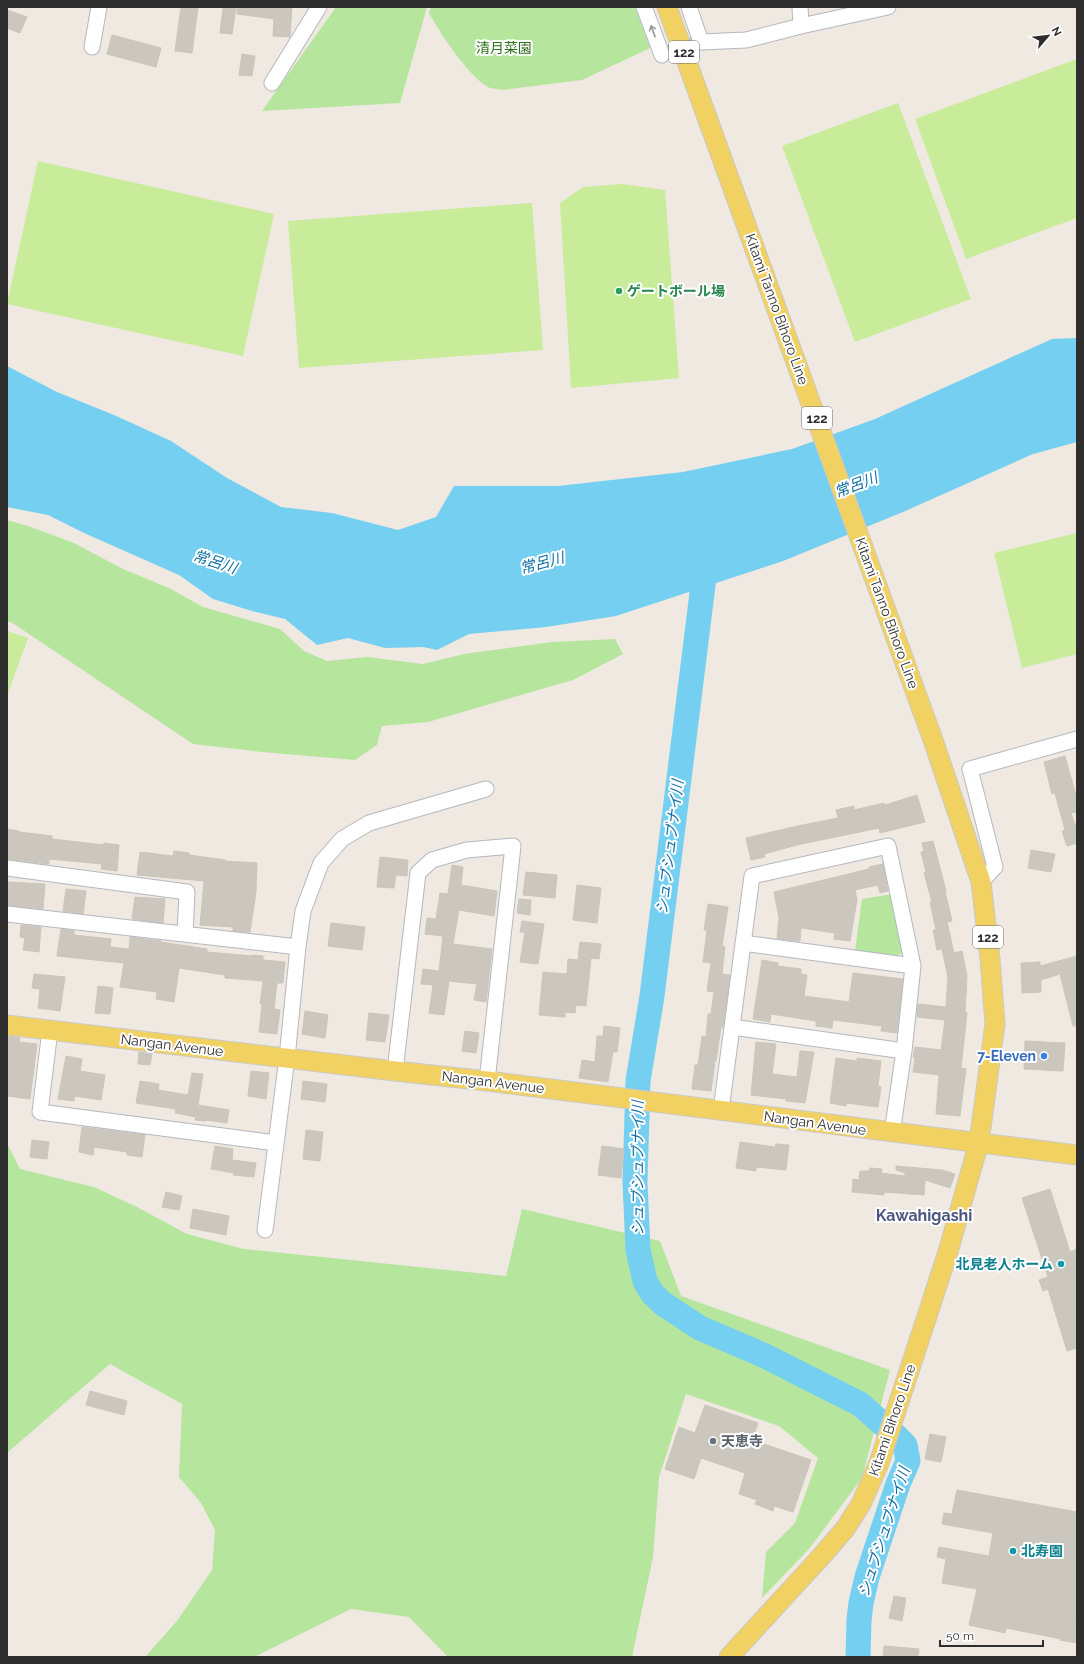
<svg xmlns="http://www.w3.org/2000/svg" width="1084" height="1664" font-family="Raleway,'Noto Sans JP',sans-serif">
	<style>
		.green { fill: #b6e59e }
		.pitch { fill: #c9ec9a }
		.water { fill: #75cff0 }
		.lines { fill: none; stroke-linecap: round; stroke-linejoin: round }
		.river { stroke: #75cff0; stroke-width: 25 }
		.building { fill: #cbc7bf; stroke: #cbc5ba }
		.minor-tunnel { stroke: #c8c4bd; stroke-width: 15; stroke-dasharray: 15 8; stroke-linecap: butt }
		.minor-casing { stroke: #b4b7c1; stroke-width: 17 }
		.major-casing { stroke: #c9c9c9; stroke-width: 21 }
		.minor { stroke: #fff; stroke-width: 15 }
		.major { stroke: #f2d163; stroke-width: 19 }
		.oneway { stroke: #969696 }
		.leisure-dot { fill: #2e9e5b; stroke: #fff; stroke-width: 1.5 }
		.shop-dot { fill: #3f7fe0; stroke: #fff; stroke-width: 1.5 }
		.culture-dot { fill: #0f9aa8; stroke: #fff; stroke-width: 1.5 }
		.worship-dot { fill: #6b7280; stroke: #fff; stroke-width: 1.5 }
		.labels { text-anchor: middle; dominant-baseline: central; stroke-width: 4; stroke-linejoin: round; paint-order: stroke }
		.shield { fill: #fff; stroke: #6d6d6d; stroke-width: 1 }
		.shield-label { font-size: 13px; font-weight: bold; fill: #2e2e2e }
		.park-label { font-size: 14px; fill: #2c6e1b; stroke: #fff }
		.leisure-label { font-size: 14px; font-weight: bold; fill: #27864d; stroke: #fff; text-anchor: start }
		.street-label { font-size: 14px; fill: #2e2e2e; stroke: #fff }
		.shop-label { font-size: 14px; font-weight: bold; fill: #366cbe; stroke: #fff; text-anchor: end }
		.culture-label { font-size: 14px; font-weight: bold; fill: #0d838f; stroke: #fff; text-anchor: end }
		.worship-label { font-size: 14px; font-weight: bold; fill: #5b616d; stroke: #fff; text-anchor: start }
		.water-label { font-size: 15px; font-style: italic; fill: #0d6fa3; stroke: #fff }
		.quarter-label { font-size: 16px; font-weight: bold; fill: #4d5680; stroke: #fff }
	</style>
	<rect width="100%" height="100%" fill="#efe9e1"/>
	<path class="green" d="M336 7H427L400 103 262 111Z
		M431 7H635L650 48 582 80 502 90C498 89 493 89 490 88 471 80 439 32 429 13Z
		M7 520 28 526 74 543 123 569 169 588 203 607 280 629 304 651 327 661 367 657 423 664 464 654 552 642 615 639 623 654 573 680 428 722 382 726 377 745 355 760 262 752 193 744 11 622H7Z
		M892 894 906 950 897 956 855 951 862 899Z
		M7 1143 20 1169 94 1187 137 1207 187 1234 244 1249 506 1276 522 1209 660 1241 681 1296 890 1370 862 1478 809 1549 762 1598 766 1552 795 1523 818 1458 779 1426 686 1394 659 1477 653 1557 632 1657H448L409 1617 351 1609 254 1657H145L177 1621 212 1570 215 1530 201 1503 179 1477 182 1404 110 1364 7 1453Z"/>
	<path class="pitch" d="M1077 59V218L966 259 915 119Z
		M898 103 971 299 855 342 782 146Z
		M38 161 274 214 243 356 7 304Z
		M622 184 665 190 679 378 571 388 560 203 583 187Z
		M532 203 543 350 299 368 288 221Z
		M1077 533V654L1022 668 994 553Z
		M7 631 28 638 7 696Z"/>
	<path class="water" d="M1077 338V442L1033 454 903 512 783 561 616 616 546 627 469 634 437 650 423 647 385 648 348 638 317 645 285 619 252 611 213 599 179 575 84 533 48 515 7 507V366L57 392 114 415 171 441 227 478 281 507 332 513 398 530 436 517 454 486H558L683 472 792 449 875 419 1052 339Z"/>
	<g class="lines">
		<path class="river" d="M707 553 652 996 638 1081 635 1182 638 1250 645 1281 652 1293 662 1303 700 1328 763 1355 860 1404 896 1436 905 1445 908 1461 898 1484 867 1577 861 1603 859 1620 858 1657"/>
	</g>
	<path class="building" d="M181 7H198L192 53 175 51Z
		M223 7H236L232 34 220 33Z
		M237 7H292L290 37 273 36 274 19 237 14Z
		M7 10 27 17 20 33 7 28Z
		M112 35 161 48 156 67 107 54Z
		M242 54 255 56 252 76 239 75Z
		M1065 756 1077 799V812L1071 813 1077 830V843L1067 846 1062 831 1065 830 1055 793 1052 794 1044 762Z
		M917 795 925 822 880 833 879 828 797 845 764 854 765 857 751 860 746 838 793 827 838 818 836 810 854 806V810L884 803 885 805Z
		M7 829 19 831V832L52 836V839L104 845V843L119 845 117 871 101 869 102 864 49 859V864L7 859Z
		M933 841 946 891H945L952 921 947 922 954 953 962 951 967 976 965 1012 967 1013 961 1068 966 1069 960 1116 936 1114 939 1075 913 1072 915 1057H913L915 1047 941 1050 945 1020 917 1017 918 1004 946 1007 948 977 942 949 937 950 933 930H936L930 902H932L924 873 926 872 921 852 924 851 922 843Z
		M1031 850 1055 854 1051 872 1028 868Z
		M174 851 189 853V855L225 860V861L257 863 256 892 250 932 233 931V927L200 925 204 881 137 875 140 852 173 856Z
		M380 857 408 860 407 876 396 875 394 888 377 887Z
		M883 864 888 891 880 893 878 885 855 890 857 900 850 941 834 939 835 933 801 928 800 941 777 939 779 918 774 892 869 869V867Z
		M452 865 463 867 461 885 497 891 494 916 459 910 453 944 492 949 486 1002 474 1000 477 984 449 981 444 1015 429 1013 433 985 421 984 423 969 439 971 443 936 425 934 427 918 436 919 440 893 448 894Z
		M526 872 557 875 555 898 523 895Z
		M7 882 45 884 43 909 7 905Z
		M577 885 601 888 597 923 573 920Z
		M66 889 86 891 83 914 63 911Z
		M135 897 165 899 163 923 132 919Z
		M519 899 531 900 530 915 517 913Z
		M708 904 728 907 722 946 725 947 722 974 730 975 723 1027H721L716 1061H715L711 1091 692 1089 695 1065H698L702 1036 706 1037 708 1014H711L714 992 707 991 711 963 703 962 707 930H704Z
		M522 921 544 924 538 964 520 962 525 932H520Z
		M331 923 365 927 362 950 328 946Z
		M21 925 41 927 39 952 23 950 25 938 20 937Z
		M61 929 74 931V935L111 939 110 947 129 949 130 937 161 941V942L207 949V952L252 956V955L263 956V960L285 962 283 983H277L274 1009 280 1010 277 1034 259 1032 262 1004H260L263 981 225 978V975L179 968 174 1002 156 999 157 992 120 987 124 963 57 956Z
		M580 942 601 944 599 959 591 958 586 1006 576 1005 575 1013 565 1012V1017L539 1015 543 972 567 974 568 959 578 960Z
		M1077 956V1026H1073L1060 974 1041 980V992L1022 993 1021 963 1040 962V966Z
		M762 960 778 963V966L801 969V974L807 975 804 996 849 1002 853 973 903 979 897 1033 881 1031 882 1026 833 1020 832 1028 816 1026V1021L771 1014 770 1022 753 1019Z
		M34 974 65 977 60 1011 38 1008 40 989 32 988Z
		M98 986 113 988 110 1014 95 1013Z
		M305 1011 328 1015 325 1038 302 1034Z
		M369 1013 389 1015 385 1042 366 1040Z
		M604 1026 620 1028 617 1052H613L608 1082 579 1078 582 1060 595 1062 597 1036H603Z
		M465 1031 479 1033 476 1053 462 1051Z
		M9 1036 20 1038 19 1042 37 1044 30 1099 7 1096V1070L9 1055H7Z
		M1025 1041 1065 1043 1063 1071 1024 1069Z
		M756 1042 776 1044 772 1074 797 1077 800 1051 814 1052 805 1103 786 1101V1099L751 1095Z
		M139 1052 152 1054 150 1065 138 1064Z
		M66 1056 82 1059 80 1071 105 1075 101 1100 75 1096 74 1101 58 1099Z
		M836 1058 857 1061V1058L881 1061 878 1086 881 1087 878 1107 846 1103V1106L830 1103Z
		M251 1071 269 1073 266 1099 248 1096Z
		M192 1073 203 1074 198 1105 229 1110 227 1123 206 1120V1121L195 1120 196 1117 175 1113 176 1109 136 1103 140 1081 159 1084 158 1090 188 1095Z
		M303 1081 327 1084 325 1102 301 1099Z
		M82 1127 145 1135 142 1157 127 1155V1152L94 1147 93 1155 79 1152Z
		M306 1130 323 1132 320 1161 303 1159Z
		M32 1140 49 1142 47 1159 30 1157Z
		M740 1142 775 1147 776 1144 789 1145 786 1170 756 1167V1171L736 1168Z
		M215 1146 233 1149 232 1160 256 1163 254 1177 233 1175 234 1173 211 1169Z
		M602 1146 624 1149 621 1178 598 1175Z
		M896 1166 942 1170 955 1174 950 1188 925 1180 924 1195 884 1192V1195L852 1192 853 1179 859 1180 860 1171H869L870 1168 882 1169 881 1173 905 1176V1173L896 1170Z
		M1050 1189 1070 1252 1077 1249V1348L1067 1351 1048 1289 1043 1291 1039 1280 1048 1277 1022 1198Z
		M166 1192 182 1196 179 1210 162 1207Z
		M193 1209 229 1216 226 1235 190 1228Z
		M90 1391 127 1401 124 1415 86 1405Z
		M705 1405 758 1423 752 1440 811 1460 793 1512 774 1506 773 1511 755 1504 757 1500 739 1494 745 1473 701 1458 694 1479 665 1469 679 1427 695 1433Z
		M930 1434 946 1437 941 1462 925 1459Z
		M957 1490 1077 1512V1613L1075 1623 1077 1624V1643L1060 1640 1061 1639 1006 1628 1005 1633 969 1625 977 1589 942 1583 946 1559 937 1557 939 1547 989 1556 993 1533 942 1524 944 1513 952 1514Z
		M894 1596 906 1598 902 1621 889 1618Z
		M884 1646 919 1649 918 1657H883Z"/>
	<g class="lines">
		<path class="minor-tunnel" d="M662 55 701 42"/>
		<defs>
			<path id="minor" d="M644 7 662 55
				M689 7 701 42 746 40 801 26 888 7
				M800 7 801 26
				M92 47 99 7
				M272 83 319 7
				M7 868 187 892 185 934
				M981 882 995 867 970 769 1077 739
				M7 914 298 947
				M743 943 913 966
				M732 1027 904 1051
				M50 1030 40 1112 276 1143
				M395 1071 418 873 432 860 467 850 513 846 487 1081
				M721 1110 752 876 888 846 913 966 904 1051 892 1133
				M265 1230 287 1058 298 947 303 911 321 863 342 839 369 823 486 789"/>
			<path id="major" d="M667 7 933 740 981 882 990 959 995 1024 979 1142 948 1252 879 1463 861 1504 845 1529 819 1559 729 1657
				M7 1025 395 1071 487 1081 1077 1155"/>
		</defs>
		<use href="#minor" class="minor-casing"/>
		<use href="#major" class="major-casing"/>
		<use href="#minor" class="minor"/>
		<use href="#major" class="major"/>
	</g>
	<defs><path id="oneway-shaft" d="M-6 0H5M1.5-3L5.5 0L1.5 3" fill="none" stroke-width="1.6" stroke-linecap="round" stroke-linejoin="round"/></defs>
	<use class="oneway" href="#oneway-shaft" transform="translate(653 31) rotate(-110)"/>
	<circle class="leisure-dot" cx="619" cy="291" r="4"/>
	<circle class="shop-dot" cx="1044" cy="1056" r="4"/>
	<g class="culture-dot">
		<circle cx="1061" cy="1264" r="4"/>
		<circle cx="1013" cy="1551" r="4"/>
	</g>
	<circle class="worship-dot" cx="713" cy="1441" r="4"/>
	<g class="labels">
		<g class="shield">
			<rect x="669" y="41" width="30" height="22" rx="3"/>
			<rect x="802" y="407" width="30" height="22" rx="3"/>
			<rect x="973" y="926" width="30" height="22" rx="3"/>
		</g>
		<g class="shield-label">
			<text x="684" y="52">122</text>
			<text x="817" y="418">122</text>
			<text x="988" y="937">122</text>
		</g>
		<g class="park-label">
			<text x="504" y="48">清月菜園</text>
		</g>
		<g class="leisure-label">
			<text x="627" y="291">ゲートボール場</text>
		</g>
		<g class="street-label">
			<text transform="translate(777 309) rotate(70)">Kitami Tanno Bihoro Line</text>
			<text transform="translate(887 613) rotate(70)">Kitami Tanno Bihoro Line</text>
			<text transform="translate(172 1045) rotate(7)">Nangan Avenue</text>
			<text transform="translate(493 1082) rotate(7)">Nangan Avenue</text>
			<text transform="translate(815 1123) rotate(8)">Nangan Avenue</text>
			<text transform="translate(892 1420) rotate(-71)">Kitami Bihoro Line</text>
		</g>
		<g class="shop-label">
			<text x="1036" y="1056">7-Eleven</text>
		</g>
		<g class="culture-label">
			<text x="1053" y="1264">北見老人ホーム</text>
			<text x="1021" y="1551" text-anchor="start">北寿園</text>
		</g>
		<g class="worship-label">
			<text x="721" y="1441">天恵寺</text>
		</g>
		<g class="water-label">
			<text transform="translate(856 485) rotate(-21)">常呂川</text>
			<text transform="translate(215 562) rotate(18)">常呂川</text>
			<text transform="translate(542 563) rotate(-15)">常呂川</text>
			<text transform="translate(670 847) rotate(-83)">シュブシュブナイ川</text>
			<text transform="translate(638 1168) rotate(-90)">シュブシュブナイ川</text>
			<text transform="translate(884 1532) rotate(-72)">シュブシュブナイ川</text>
		</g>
		<g class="quarter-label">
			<text x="924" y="1215">Kawahigashi</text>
		</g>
	</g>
	<rect width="1084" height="1664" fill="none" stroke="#2e2e2e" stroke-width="16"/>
	<g transform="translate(1048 36) rotate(62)" stroke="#ffffff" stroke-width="3" paint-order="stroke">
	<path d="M0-3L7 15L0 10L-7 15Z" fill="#2e2e2e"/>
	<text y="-6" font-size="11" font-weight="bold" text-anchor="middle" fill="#2e2e2e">N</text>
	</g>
	<path d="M940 1640v6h103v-6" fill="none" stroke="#2e2e2e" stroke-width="2"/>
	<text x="946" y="1640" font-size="12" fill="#2e2e2e" stroke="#ffffff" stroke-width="3" paint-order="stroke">50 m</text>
</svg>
